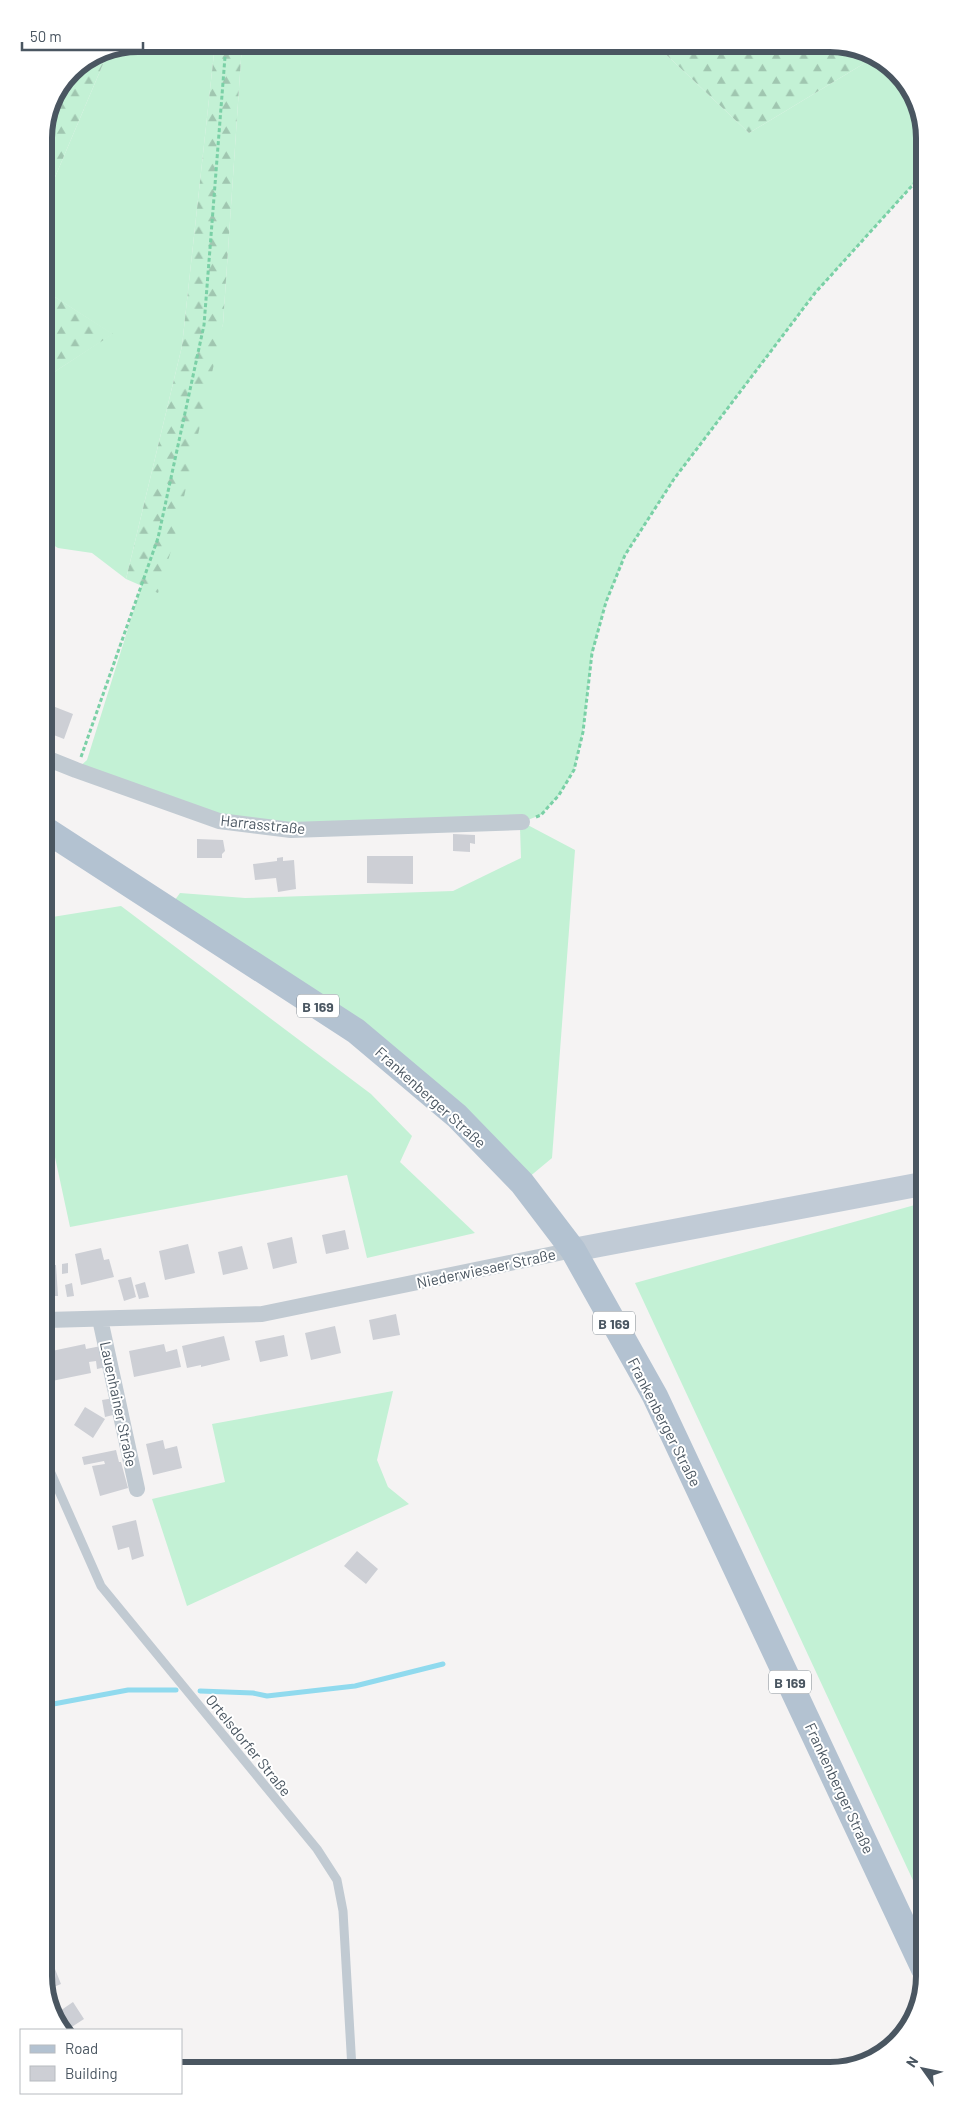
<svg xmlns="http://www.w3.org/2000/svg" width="968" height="2114" font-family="Barlow,sans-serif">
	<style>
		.grass { fill: #c3f1d5 }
		.forest { fill: url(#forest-firs) }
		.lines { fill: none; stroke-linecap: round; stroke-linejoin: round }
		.stream { stroke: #90daee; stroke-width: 5 }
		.building { fill: #cdcfd5 }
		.path { stroke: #7ad0a6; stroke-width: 3; stroke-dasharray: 4 2.5; stroke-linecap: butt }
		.service { stroke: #c1cad2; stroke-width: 9 }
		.minor { stroke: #c1cad2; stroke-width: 16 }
		.secondary { stroke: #c1cbd6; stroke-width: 24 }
		.primary { stroke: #b3c2d1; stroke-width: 26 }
		.labels { text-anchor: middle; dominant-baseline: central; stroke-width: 4; stroke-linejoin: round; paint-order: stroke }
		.shield { fill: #fff; stroke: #808990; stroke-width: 1 }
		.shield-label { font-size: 14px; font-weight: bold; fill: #4a5661 }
		.street-label { font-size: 15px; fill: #4a5661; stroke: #fff }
		.rim { fill: none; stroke: #4a5661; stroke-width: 6 }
	</style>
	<defs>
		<pattern id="forest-firs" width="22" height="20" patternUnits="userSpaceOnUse" patternTransform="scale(1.25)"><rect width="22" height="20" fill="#c3f1d5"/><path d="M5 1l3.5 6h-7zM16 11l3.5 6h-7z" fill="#a0c6b0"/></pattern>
	</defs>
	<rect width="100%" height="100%" fill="#f5f3f3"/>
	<path class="grass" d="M139 44H215L182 346 126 579 92 553 58 548 45 540V378L112 334 44 290V203L109 50Z
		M242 44H655L749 133 873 58 887 64 919 108V178L815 293 674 479 625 555 606 602 592 653 583 732 574 770 559 795 541 815 522 822 575 850 552 1158 522 1183 457 1116 169 908 180 893 245 898 453 891 521 858 520 828 291 830 219 821 76 770 87 760 223 324Z
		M121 906 371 1094 412 1136 400 1162 475 1233 367 1258 347 1175 70 1227 47 1120 46 918Z
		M922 1203 924 1904 635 1283Z
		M393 1391 377 1460 388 1487 409 1504 187 1606 152 1499 225 1482 212 1424Z"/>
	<path class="forest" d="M215 44H242L223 324 174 541 158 593 126 579 182 346Z
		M655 44H836L873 58 749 133Z
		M109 50 44 203V133L72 71 103 51Z
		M44 290 113 334 45 378Z"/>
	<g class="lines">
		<path class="stream" d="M200 1691 253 1693 267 1696 355 1686 443 1664
			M48 1705 128 1690H176"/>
	</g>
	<path class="building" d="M50 705 73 714 64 739 46 732 45 718Z
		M453 834 475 835V844L470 843V852L453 851Z
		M197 839 223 840 225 851 222 854V858H197Z
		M367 856H413V884L367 883Z
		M283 857V861L294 860 296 889 278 892 276 878 255 880 253 864 277 861V858Z
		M345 1230 349 1249 326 1254 322 1235Z
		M292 1237 297 1263 273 1269 267 1243Z
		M188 1244 195 1273 165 1280 159 1251Z
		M242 1246 248 1269 223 1275 218 1252Z
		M101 1248 104 1260 109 1259 114 1277 81 1285 75 1254Z
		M68 1263V1273L62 1274V1264Z
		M47 1265H56L58 1296H47Z
		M131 1277 136 1297 124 1301 118 1280Z
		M145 1282 149 1297 139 1299 135 1285Z
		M72 1283 74 1296 67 1297 65 1285Z
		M396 1314 400 1335 373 1340 369 1320Z
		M335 1326 341 1353 311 1360 305 1333Z
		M284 1335 288 1356 260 1362 255 1341Z
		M224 1336 230 1360 201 1367V1365L187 1368 182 1346Z
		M85 1344 86 1349 101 1346 106 1367 97 1369 96 1361 89 1362 91 1373 47 1382V1352Z
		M164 1344 166 1352 177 1349 181 1367 134 1377 129 1351Z
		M114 1398 117 1414 105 1417 102 1400Z
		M85 1407 105 1419 93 1438 74 1425Z
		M163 1440 165 1449 177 1446 182 1468 153 1475 146 1444Z
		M116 1450 119 1462H121L128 1488 100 1496 92 1466 105 1464 104 1461 84 1465 82 1457Z
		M136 1520 144 1556 132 1560 129 1547 118 1550 112 1526Z
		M357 1551 378 1569 366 1584 344 1566Z
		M53 1964 61 1984 49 1989V1965Z
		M73 2002 84 2019 67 2030 57 2013Z"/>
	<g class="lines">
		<path class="path" d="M81 757 158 538 204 325 226 44
			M536 817 541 815 559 795 574 770 583 732 592 653 606 602 625 555 674 479 815 293 919 178"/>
		<path class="service" d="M47 1464 101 1586 317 1849 337 1880 343 1911 352 2069"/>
		<path class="minor" d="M46 758 76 770 219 821 291 830 522 822
			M100 1319 137 1489
			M47 1320 262 1314 573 1250"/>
		<path class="secondary" d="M573 1250 922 1184"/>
		<path class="primary" d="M46 830 356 1031 457 1116 522 1183 573 1250 655 1396 924 1969"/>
	</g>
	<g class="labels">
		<g class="shield">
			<rect x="297" y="994.5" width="42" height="23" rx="4"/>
			<rect x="593" y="1311.5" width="42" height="23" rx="4"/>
			<rect x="769" y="1670.5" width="42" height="23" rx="4"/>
		</g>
		<g class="shield-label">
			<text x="318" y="1006">B 169</text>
			<text x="614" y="1323">B 169</text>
			<text x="790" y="1682">B 169</text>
		</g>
		<g class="street-label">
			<text transform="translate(263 824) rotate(6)">Harrasstraße</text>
			<text transform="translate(431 1097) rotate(42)">Frankenberger Straße</text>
			<text transform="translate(486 1268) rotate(-12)">Niederwiesaer Straße</text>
			<text transform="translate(119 1404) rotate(78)">Lauenhainer Straße</text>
			<text transform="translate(665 1422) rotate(63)">Frankenberger Straße</text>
			<text transform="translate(249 1745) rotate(51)">Ortelsdorfer Straße</text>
			<text transform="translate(840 1788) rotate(65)">Frankenberger Straße</text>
		</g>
	</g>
	<path d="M0 0H968V2114H0ZM138 52H830A86 86 0 0 1 916 138V1976A86 86 0 0 1 830 2062H138A86 86 0 0 1 52 1976V138A86 86 0 0 1 138 52Z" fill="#fff" fill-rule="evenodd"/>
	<path class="rim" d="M138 52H830A86 86 0 0 1 916 138V1976A86 86 0 0 1 830 2062H138A86 86 0 0 1 52 1976V138A86 86 0 0 1 138 52Z"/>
	<rect x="20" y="2029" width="162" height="65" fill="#ffffff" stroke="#b7bbc0"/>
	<rect x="30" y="2045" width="25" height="8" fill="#b3c2d1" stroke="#b7bbc0"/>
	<text x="65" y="2054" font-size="15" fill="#4a5661">Road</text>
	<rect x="30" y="2066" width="25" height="15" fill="#cdcfd5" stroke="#b7bbc0"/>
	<text x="65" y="2079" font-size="15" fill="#4a5661">Building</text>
	<g transform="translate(923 2069) rotate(303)" stroke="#ffffff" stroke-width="4" paint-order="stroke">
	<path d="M0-4L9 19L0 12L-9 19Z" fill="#4a5661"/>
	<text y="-8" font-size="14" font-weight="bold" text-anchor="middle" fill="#4a5661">N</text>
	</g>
	<path d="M22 42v8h121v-8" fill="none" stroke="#4a5661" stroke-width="2.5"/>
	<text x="30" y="42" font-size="15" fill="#4a5661" stroke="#ffffff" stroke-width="4" paint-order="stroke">50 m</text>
</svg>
